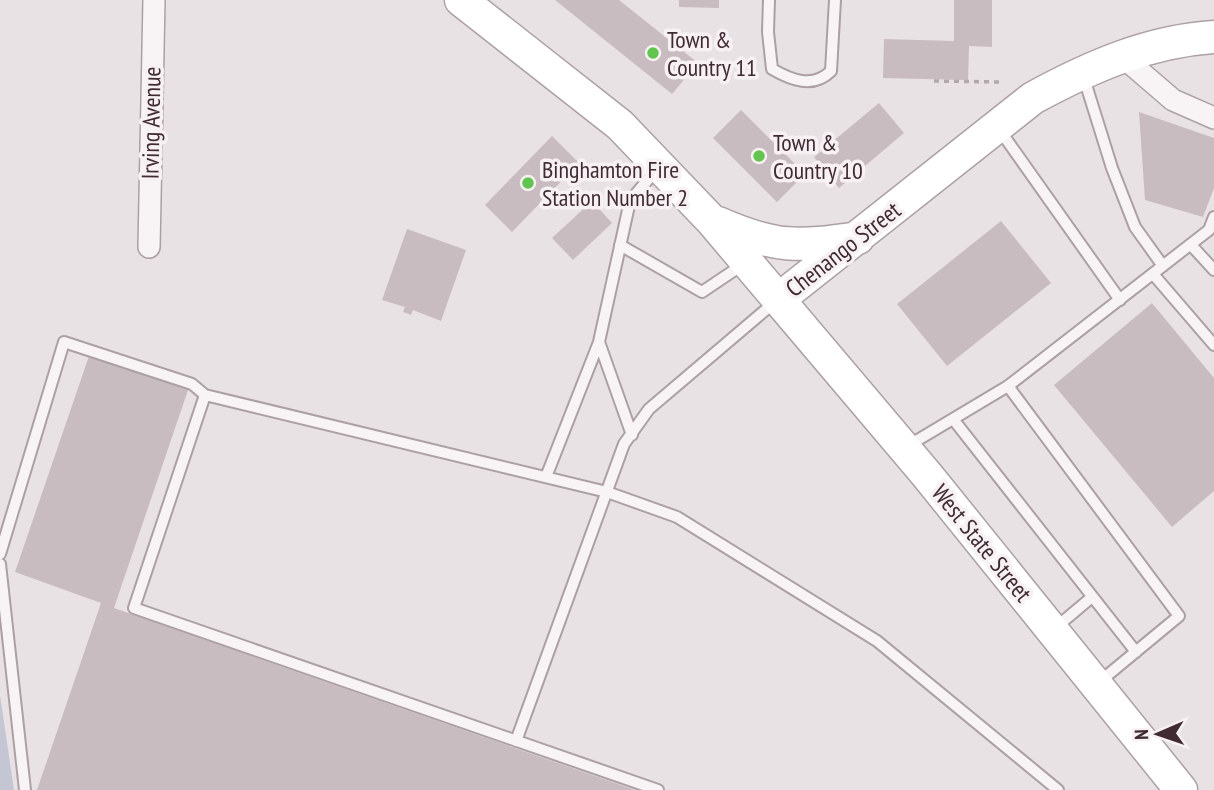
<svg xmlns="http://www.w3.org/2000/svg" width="1214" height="790" font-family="'PT Sans Narrow',sans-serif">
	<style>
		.green { fill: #c4c7d3 }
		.building { fill: #c9bcc1 }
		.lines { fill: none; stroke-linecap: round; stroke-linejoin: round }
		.lane-casing { stroke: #aca0a5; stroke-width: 14 }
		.street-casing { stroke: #aca0a5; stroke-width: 24 }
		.secondary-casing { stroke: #aca0a5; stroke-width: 35 }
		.path { stroke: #b2a8ac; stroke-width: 3.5; stroke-dasharray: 5 5; stroke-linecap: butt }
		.lane { stroke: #f8f4f6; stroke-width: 10 }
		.street { stroke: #f8f4f6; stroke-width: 21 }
		.secondary { stroke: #fff; stroke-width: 32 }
		.poi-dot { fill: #61c550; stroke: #f7f1f4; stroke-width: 2.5 }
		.labels { text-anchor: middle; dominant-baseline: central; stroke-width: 7; stroke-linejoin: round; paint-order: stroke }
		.poi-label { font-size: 24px; fill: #402b33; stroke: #f7f1f4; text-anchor: start }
		.street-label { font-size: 24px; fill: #402b33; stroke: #f7f1f4 }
	</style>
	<rect width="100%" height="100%" fill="#e9e2e5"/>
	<path class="green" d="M0 695 14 790H0Z"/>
	<path class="building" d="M555 0H619L698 63 672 94Z
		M679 0H719V8L679 7Z
		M954 0H992V47L969 46 968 80 883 78 884 39 954 41Z
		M879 103 904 133 839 188 814 157Z
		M741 110 805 174 777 202 713 138Z
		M1139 112 1214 138V188L1203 217 1145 200Z
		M552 136 579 163 512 232 485 205Z
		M592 201 612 223 573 260 552 238Z
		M1001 221 1051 283 947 366 897 304Z
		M407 229 466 250 441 321 413 310 411 315 403 312 405 307 382 300Z
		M1152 303 1214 378V491L1172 527 1054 385Z
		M89 356 188 390 114 608 635 790H37L101 603 15 572Z"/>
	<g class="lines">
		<defs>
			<path id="lane" d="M769 0 768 32 772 69C791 80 813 89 831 71L835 0
				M1083 75 1112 168 1135 227 1163 266
				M999 129 1120 300
				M620 245 702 292 745 263
				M1191 245 1214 270
				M1153 274 1214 345
				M1008 386 1179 616 1098 683
				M205 395 134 608 658 790
				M953 419 1136 652
				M632 435 599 342 630 201 656 170
				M906 447 1008 386 1209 230 1214 217
				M546 477 599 342
				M0 554 64 342 192 384 205 395 607 492 677 517 877 641 1058 790
				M0 564 25 790
				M1054 629 1092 597
				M516 741 624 444 649 409 776 301"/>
			<path id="street" d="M1123 57 1173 100 1214 118
				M149 247 154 0"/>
			<path id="secondary" d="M461 0 620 125 712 221 927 475 1181 790
				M718 223C775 248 797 247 858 238
				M779 299 1033 98C1090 67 1149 41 1214 37"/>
		</defs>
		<use href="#lane" class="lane-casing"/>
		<use href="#street" class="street-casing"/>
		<use href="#secondary" class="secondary-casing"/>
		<path class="path" d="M934 81 1002 82"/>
		<use href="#lane" class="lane"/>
		<use href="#street" class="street"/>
		<use href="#secondary" class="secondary"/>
	</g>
	<g class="poi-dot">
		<circle cx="653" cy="53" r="7"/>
		<circle cx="759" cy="156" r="7"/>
		<circle cx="528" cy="183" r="7"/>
	</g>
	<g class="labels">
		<g class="poi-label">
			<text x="667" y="39">Town &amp;<tspan x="667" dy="28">Country 11</tspan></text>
			<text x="773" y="142">Town &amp;<tspan x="773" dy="28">Country 10</tspan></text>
			<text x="542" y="169">Binghamton Fire<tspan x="542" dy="28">Station Number 2</tspan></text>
		</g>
		<g class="street-label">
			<text transform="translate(151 123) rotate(-89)">Irving Avenue</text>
			<text transform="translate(843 249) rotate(-38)">Chenango Street</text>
			<text transform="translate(982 543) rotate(51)">West State Street</text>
		</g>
	</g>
	<g transform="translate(1158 734) rotate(268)" stroke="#f7f1f4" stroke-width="5" paint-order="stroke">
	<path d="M0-5L12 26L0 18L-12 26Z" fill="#402b33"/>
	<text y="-10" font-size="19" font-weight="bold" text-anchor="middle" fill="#402b33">N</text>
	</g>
</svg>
